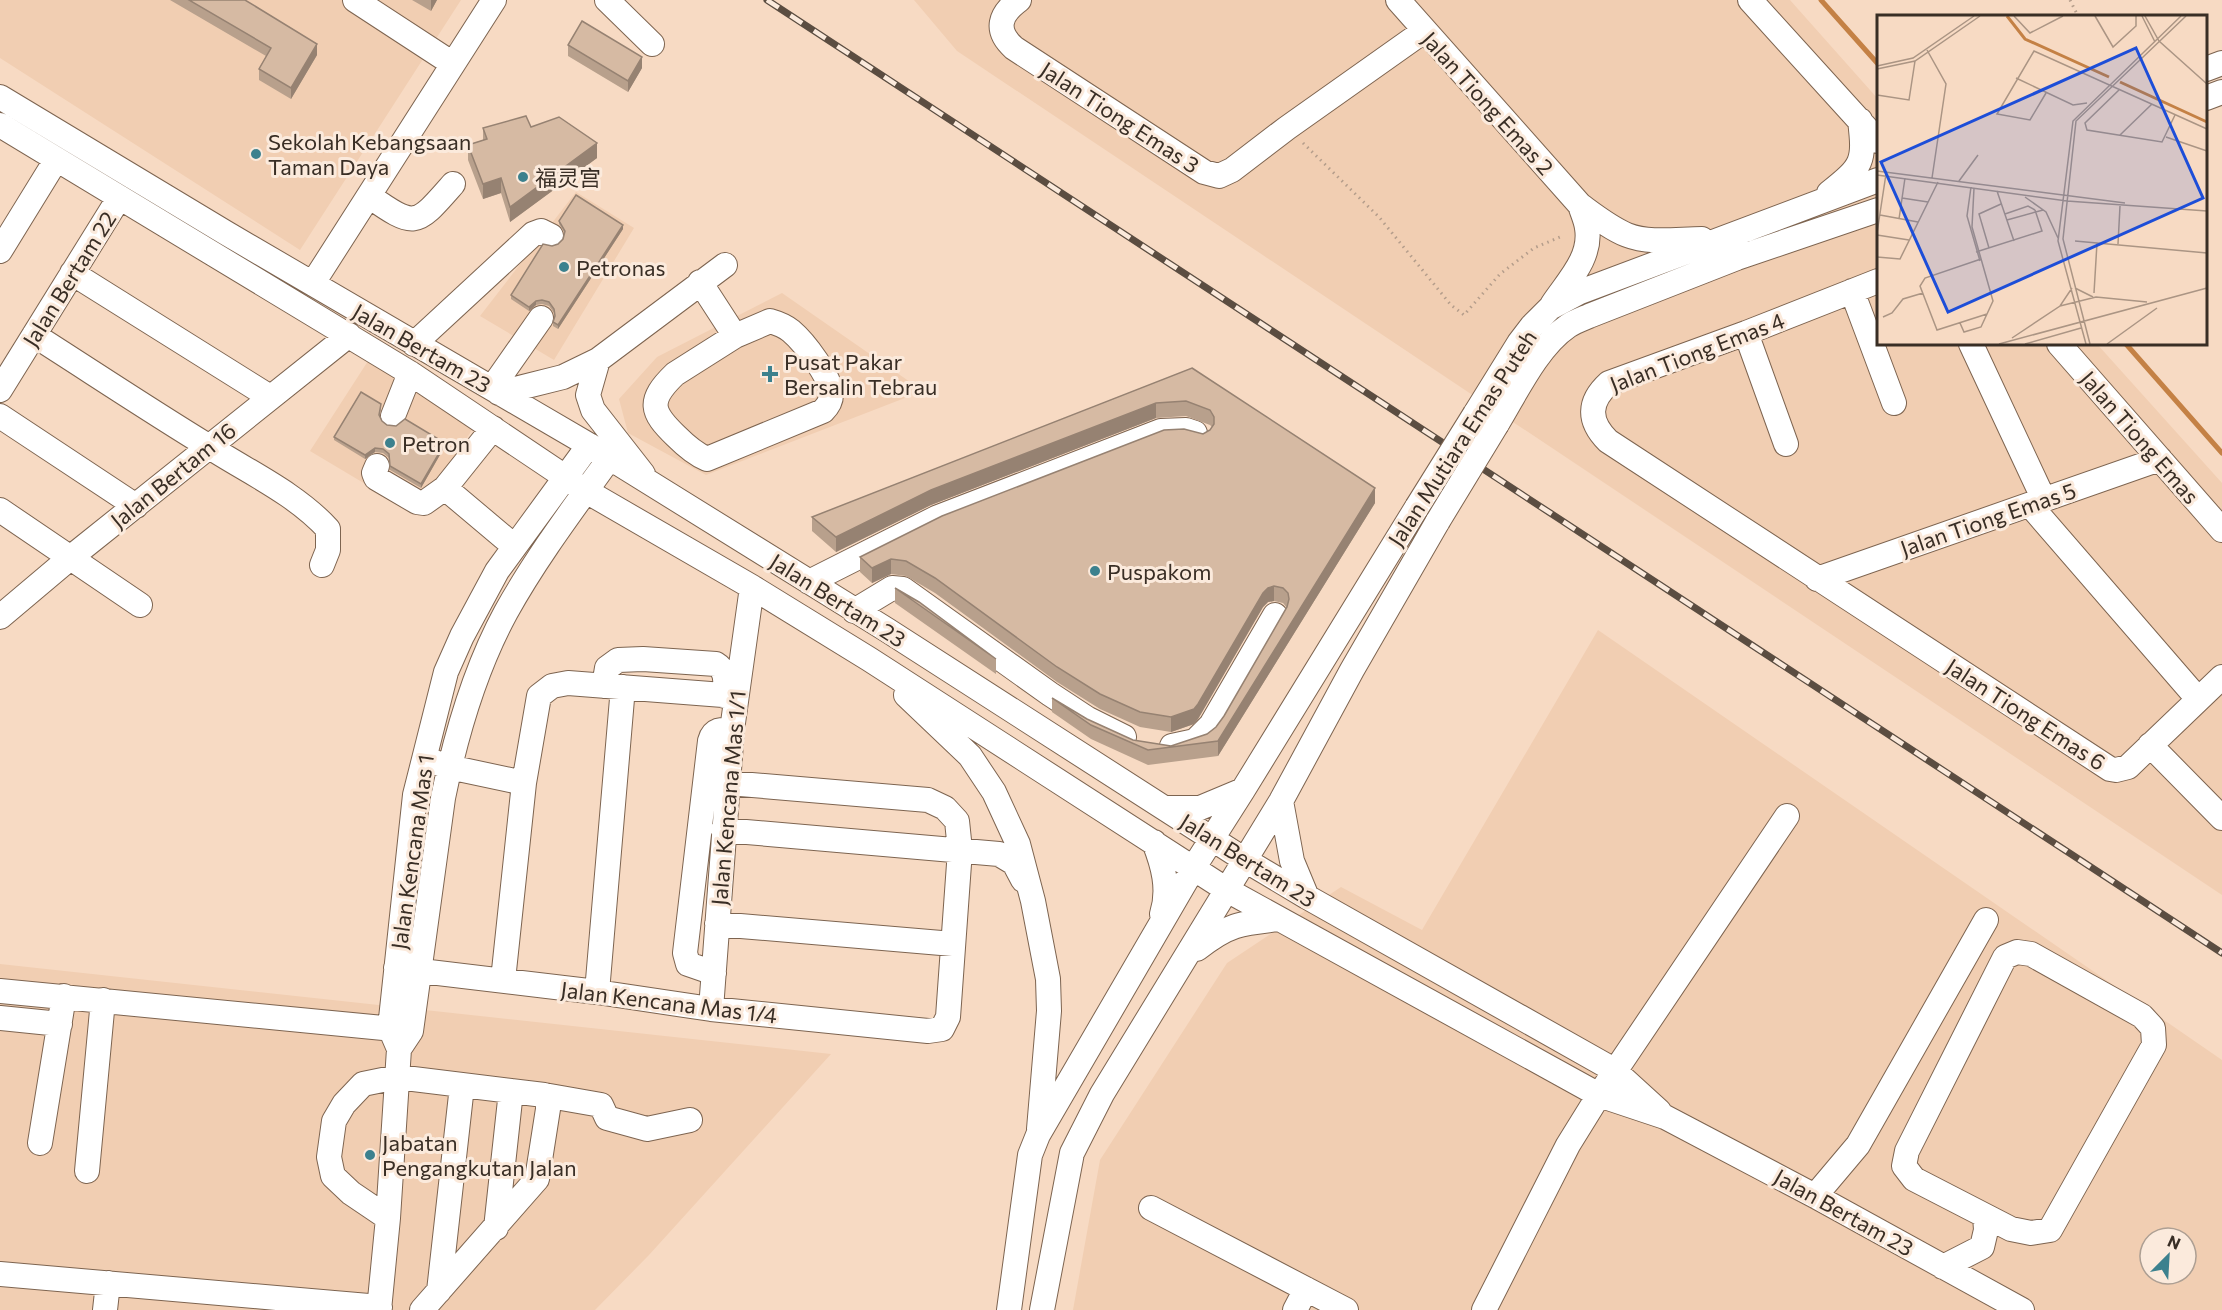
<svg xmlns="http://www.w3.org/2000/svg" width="2222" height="1310" font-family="Commissioner,'Noto Sans SC',sans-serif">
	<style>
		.built { fill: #f1ceb2; fill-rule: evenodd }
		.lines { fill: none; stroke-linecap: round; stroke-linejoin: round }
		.stream { stroke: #c48145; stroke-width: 5 }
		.minor-casing { stroke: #7d6450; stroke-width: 26 }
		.path { stroke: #b49d8b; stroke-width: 3; stroke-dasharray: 1.5 4.5; stroke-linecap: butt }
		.minor { stroke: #fff; stroke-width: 24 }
		.rail-casing { stroke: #5b4d41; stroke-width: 7 }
		.rail { stroke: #fbeadc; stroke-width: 4.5; stroke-dasharray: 14; stroke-linecap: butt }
		.minor-bridge-casing { stroke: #7d6450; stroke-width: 26; stroke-linecap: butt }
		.minor-bridge { stroke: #fff; stroke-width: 24 }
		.wall { fill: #b8a08c }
		.shaded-wall { fill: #968272 }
		.building { fill: #d6baa3; stroke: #968272; stroke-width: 1.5 }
		.poi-dot { fill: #3c818e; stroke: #fbeadc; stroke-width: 2 }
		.labels { text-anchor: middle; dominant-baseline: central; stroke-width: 6; stroke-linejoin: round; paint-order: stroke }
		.street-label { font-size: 22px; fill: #392e25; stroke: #fbeadc }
		.poi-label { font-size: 22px; fill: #392e25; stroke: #fbeadc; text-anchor: start }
		.inset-river { fill: none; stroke: #c48145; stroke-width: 3 }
		.inset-road { fill: none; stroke: #ab9584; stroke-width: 1.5 }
		.view { fill: #1d4ed8; fill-opacity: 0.15; stroke: #1d4ed8; stroke-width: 3 }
		.inset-edge { fill: none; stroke: #392e25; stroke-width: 3 }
	</style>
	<rect width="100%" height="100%" fill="#f7dac3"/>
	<path class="built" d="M0 0H461L300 250 0 58Z
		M914 0H1790L1878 99V344H2097L2222 483V895L957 51Z
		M576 192 634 228 554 360 480 316Z
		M782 293 923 391 706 475 628 433 619 399 657 357Z
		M368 361 473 428 419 516 310 451Z
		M1598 630 2222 1060V1310H1073L1100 1160 1227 963 1341 887 1422 930ZM2150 1238H2186V1274H2150Z
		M0 964 831 1054 649 1255 595 1310H0Z"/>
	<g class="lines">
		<path class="stream" d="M1821 0 1878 64
			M2126 344 2222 453"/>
		<defs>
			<path id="minor" d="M355 0 453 64
				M607 0 652 44
				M1019 0C1000 14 994 30 1014 48L1204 172 1219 176 1232 170 1287 128 1424 31
				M1398 0 1580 205C1595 216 1610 228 1627 235 1650 244 1678 239 1702 239
				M1750 0 1878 141
				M2206 69 2222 63
				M0 97 226 233 589 445 887 630 1245 860 1307 897 1614 1070 1659 1111
				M2206 98 2222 92
				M0 125 410 373 586 491 752 587 869 659 1227 890 1599 1095 1665 1117 1815 1196 2022 1310
				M1829 193C1863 166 1865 162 1860 120
				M369 196C416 229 416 226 453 184
				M0 251 56 160
				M72 273 270 397
				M1878 281 1746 333 1609 383C1588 402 1588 421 1608 441L2110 769 2116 770 2128 767 2222 677
				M700 282 735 336 770 321C777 323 785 326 791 331 804 342 832 378 831 395 831 401 827 407 823 411L707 459C695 454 685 445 676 436 651 412 647 401 675 374L735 336
				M313 283 494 0
				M1852 291 1894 403
				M1552 305C1567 282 1592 258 1587 228 1586 220 1582 212 1580 205
				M1746 333 1786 444
				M34 335C92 372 149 410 208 446 248 472 295 493 328 529V550L322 565
				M414 344 533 234 541 231 551 236
				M1971 344 2044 500
				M2059 344 2222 530
				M598 360 588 395 593 410 643 474
				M492 388 541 318
				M0 390 119 198
				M499 393 563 377 598 360 725 265
				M1475 414 1519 343 1532 326 1550 308 1580 292 1878 180
				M0 416 136 506
				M393 416 410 373
				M1497 424C1516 393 1537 347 1568 326 1574 322 1582 319 1589 316L1737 258 1878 210
				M377 466 374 473 376 478 417 502 424 503 445 488 493 428
				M445 488 514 546
				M2030 505 2198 699
				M0 510 140 605
				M1817 579 2160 459
				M809 582 936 518 1161 431 1186 430 1195 433
				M854 611 892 588 903 589 1050 694 1088 719 1124 737
				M0 617 70 558 349 335
				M604 686 607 668 618 660 643 659 716 664C728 671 725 684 725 696
				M906 695 970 756 994 792 1018 844 1033 901 1048 979 1049 1011 1039 1129
				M2150 745 2222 818
				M1172 746 1195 741 1211 725 1275 615
				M434 762 449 767 524 783
				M1281 801 1292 861 1307 897
				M1165 808H1200L1243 790
				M723 830 999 854 1014 863 1023 880
				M1154 842C1163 865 1170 889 1162 914
				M717 924 953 944
				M1197 949C1228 924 1241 923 1280 919
				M2017 952 2031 954 2142 1016 2153 1028 2154 1045 2050 1230 2031 1233 2011 1229 1914 1179 1904 1166 1907 1151 2005 957Z
				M396 968 597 992 711 1009 928 1031 942 1029 948 1017 960 850 957 821 945 808 928 800 728 783
				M714 973 688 964 685 953 710 741C713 729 722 729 732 730
				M503 980 524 783 539 696 552 686 568 683 736 696
				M0 991 404 1030
				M597 992 623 687
				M711 1009 732 730 752 587
				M0 1018 60 1024
				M399 1049 390 1028 415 795 446 672 462 636 497 571 589 445
				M544 1095 601 1105 607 1118 647 1129 690 1120
				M40 1143 64 996
				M87 1171 103 1000
				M1815 1196 1858 1145 1986 920
				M1151 1208 1346 1310
				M388 1218 351 1193 333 1176 329 1157 334 1121 344 1104 363 1084 397 1077 544 1095 548 1101V1109L537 1179 422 1310
				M496 1228 511 1091
				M1943 1267 1982 1247 1986 1230 1985 1216
				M0 1274 380 1307
				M439 1291 462 1086
				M105 1310 108 1283
				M379 1310 388 1218 399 1049 411 1031 443 798C456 734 475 669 506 612 536 558 573 509 609 459
				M1009 1310 1030 1155 1038 1135 1194 867 1243 790 1417 507
				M1042 1310 1072 1153 1102 1094 1281 801 1352 670 1438 521
				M1295 1310 1306 1289
				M1484 1310 1568 1145 1599 1095 1787 816"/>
		</defs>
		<use href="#minor" class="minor-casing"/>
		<path class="path" d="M2070 0 2078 16
			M1303 143 1379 217 1451 305 1464 315 1500 274 1534 248 1560 237"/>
		<use href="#minor" class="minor"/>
		<defs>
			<path id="rail" d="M767 0 2222 953"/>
		</defs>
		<use href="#rail" class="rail-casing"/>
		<use href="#rail" class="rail"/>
		<defs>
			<path id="minor-bridge" d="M1417 507 1475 414
				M1438 521 1497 424"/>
		</defs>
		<use href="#minor-bridge" class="minor-bridge-casing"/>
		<use href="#minor-bridge" class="minor-bridge"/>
	</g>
	<path class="wall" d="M170 0H245L317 55 291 99 259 80V69L266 56Z
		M412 0H437L431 11Z
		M568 45 642 68 628 92 568 56Z
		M531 127 597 158 510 222 501 193 483 199 468 160V145L483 140V128Z
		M559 221 623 229 558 329 553 326V322L555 317 554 313 549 306 542 304 536 305 529 311 511 299V295L552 246 558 244 563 239 565 234 559 224Z
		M1192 368 1375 503 1218 756 1148 765 1091 739 1052 712V698L1087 719 1133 740 1171 746 1207 734 1216 727 1224 716 1287 608 1283 603 1274 601 1268 602 1263 607 1198 719 1194 724 1171 732 1140 727 1100 709 1057 682 935 593 906 576 891 574 872 583 860 572V557L1203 434 1210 430 1212 427 1210 425 1186 416 1156 418 931 505 836 552 812 531V517Z
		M381 408 380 416 382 421 387 425 445 446 421 488 390 470 389 458 383 453 375 452 365 459 334 440V437Z
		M895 588 996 659V674L895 603Z"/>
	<path class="shaded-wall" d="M431 0H437L431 11Z
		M317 44V55L291 99V88Z
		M642 57V68L628 92V81Z
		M597 143V158L510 222V207Z
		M501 178V193L483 199V184Z
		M623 225V229L558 329V325Z
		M536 301V305L529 311V307Z
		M1156 403V418L931 505 836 552V537L931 490Z
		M445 443V446L421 488V484Z
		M375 448V452L365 459V455Z
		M1375 488V503L1218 756V741Z
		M891 559V574L872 583V568Z
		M1274 586V601L1268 602 1263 607 1198 719 1194 724 1171 732V717L1263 593 1268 588Z"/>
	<path class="building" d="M189 0H245L317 44 291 88 259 69 271 48Z
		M582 21 642 57 628 81 568 45Z
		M526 116 531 127 559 117 597 143 510 207 501 178 483 184 468 145 487 139 483 128Z
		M576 195 623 225 558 325 553 322 555 316 554 309 549 302 542 300 536 301 529 307 511 295 543 244 552 246 558 244 563 239 565 231 559 221Z
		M1192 368 1375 488 1218 741 1148 750 1091 725 1052 698 1087 719 1133 740 1171 746 1207 734 1216 727 1224 716 1287 607 1289 599 1288 593 1283 588 1274 586 1268 588 1263 593 1198 704 1194 709 1171 717 1140 712 1100 694 1057 667 935 578 906 561 891 559 872 568 860 557 942 516 1164 430 1184 429 1203 434 1210 430 1214 424V417L1210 410 1186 401 1156 403 931 490 836 537 812 517Z
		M361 392 381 404 379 415 382 421 387 425 396 426 405 419 445 443 421 484 390 466 389 454 383 449 375 448 365 455 334 437Z
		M895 588 919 602 996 659Z"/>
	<g class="poi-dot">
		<circle cx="256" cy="154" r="6"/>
		<circle cx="523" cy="177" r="6"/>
		<circle cx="564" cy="267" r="6"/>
		<path d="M767 365h6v6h6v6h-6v6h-6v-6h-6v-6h6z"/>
		<circle cx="390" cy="443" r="6"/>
		<circle cx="1095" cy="571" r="6"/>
		<circle cx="370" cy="1155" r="6"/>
	</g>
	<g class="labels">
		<g class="street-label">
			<text transform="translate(1488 103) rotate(48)">Jalan Tiong Emas 2</text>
			<text transform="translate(1120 117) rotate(33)">Jalan Tiong Emas 3</text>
			<text transform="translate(69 279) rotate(-58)">Jalan Bertam 22</text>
			<text transform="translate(422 348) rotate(30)">Jalan Bertam 23</text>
			<text transform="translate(1697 352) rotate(-21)">Jalan Tiong Emas 4</text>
			<text transform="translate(2140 437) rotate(49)">Jalan Tiong Emas</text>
			<text transform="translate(1462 438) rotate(-57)">Jalan Mutiara Emas Puteh</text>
			<text transform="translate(173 475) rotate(-39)">Jalan Bertam 16</text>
			<text transform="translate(1988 519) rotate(-19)">Jalan Tiong Emas 5</text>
			<text transform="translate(838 600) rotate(32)">Jalan Bertam 23</text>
			<text transform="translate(2026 714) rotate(33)">Jalan Tiong Emas 6</text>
			<text transform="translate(728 798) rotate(-85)">Jalan Kencana Mas 1/1</text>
			<text transform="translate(412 852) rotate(-82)">Jalan Kencana Mas 1</text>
			<text transform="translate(1248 860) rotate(32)">Jalan Bertam 23</text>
			<text transform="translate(669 1002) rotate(7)">Jalan Kencana Mas 1/4</text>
			<text transform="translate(1844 1212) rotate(29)">Jalan Bertam 23</text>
		</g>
		<g class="poi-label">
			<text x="268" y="141">Sekolah Kebangsaan<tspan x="268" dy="25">Taman Daya</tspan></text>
			<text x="535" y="177">福灵宫</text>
			<text x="576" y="267">Petronas</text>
			<text x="784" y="361">Pusat Pakar<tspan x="784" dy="25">Bersalin Tebrau</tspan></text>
			<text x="402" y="443">Petron</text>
			<text x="1107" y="571">Puspakom</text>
			<text x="382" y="1142">Jabatan<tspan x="382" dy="25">Pengangkutan Jalan</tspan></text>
		</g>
	</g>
	<g transform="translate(1877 15)">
		<rect width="330" height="330" fill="#f7dac3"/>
		<path class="inset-river" d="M130 1 148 24 232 62M243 67 330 107"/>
		<path class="inset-road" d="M137 1 153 18 186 1M218 1 236 32 259 11V1M265 1 278 27M268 1 282 26 330 69M50 35 69 69 55 163M0 51 36 43 97 1M0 54 38 46 103 1M139 63 196 90 210 88M243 74 208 108 210 115 285 127 298 100M169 78 153 105 120 99 157 36 330 114M0 80 32 85 38 46M243 120 275 89M289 122 330 136M0 156 248 188M0 160 190 186 330 196M82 166 101 140M94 172 90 201 103 246M120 176 137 226M148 182 169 197 181 223M25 183 51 187M128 199 151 191 158 195M3 200 41 207M22 204 28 163M130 205 166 195M0 218 9 159M0 220 32 225M198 226 330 238M241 229 243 191M112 233 102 199 124 189M99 237 165 216 158 195M0 242 23 244 61 167M104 244 48 263 43 271 60 315 110 299M198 273 216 282M217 278 220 228M183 291 219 282 270 287M6 302 15 298 26 284 46 278M83 308 87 317 104 312 116 286 95 212 97 173M135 323 183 291 195 273M122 329 330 273M148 329 204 313M209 329 181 226 196 106 304 1M213 329 186 224 199 106 309 1M230 329 280 293"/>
		<path class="view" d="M259 33 326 183 71 297 4 147Z"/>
		<rect width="330" height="330" class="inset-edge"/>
	</g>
	<g transform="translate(2168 1256) rotate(24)"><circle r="28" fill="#fbeadc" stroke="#ad9f93" stroke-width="1.5"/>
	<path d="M0-4.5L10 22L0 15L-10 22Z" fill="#3c818e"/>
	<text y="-9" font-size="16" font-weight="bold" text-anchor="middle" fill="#392e25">N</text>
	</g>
</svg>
